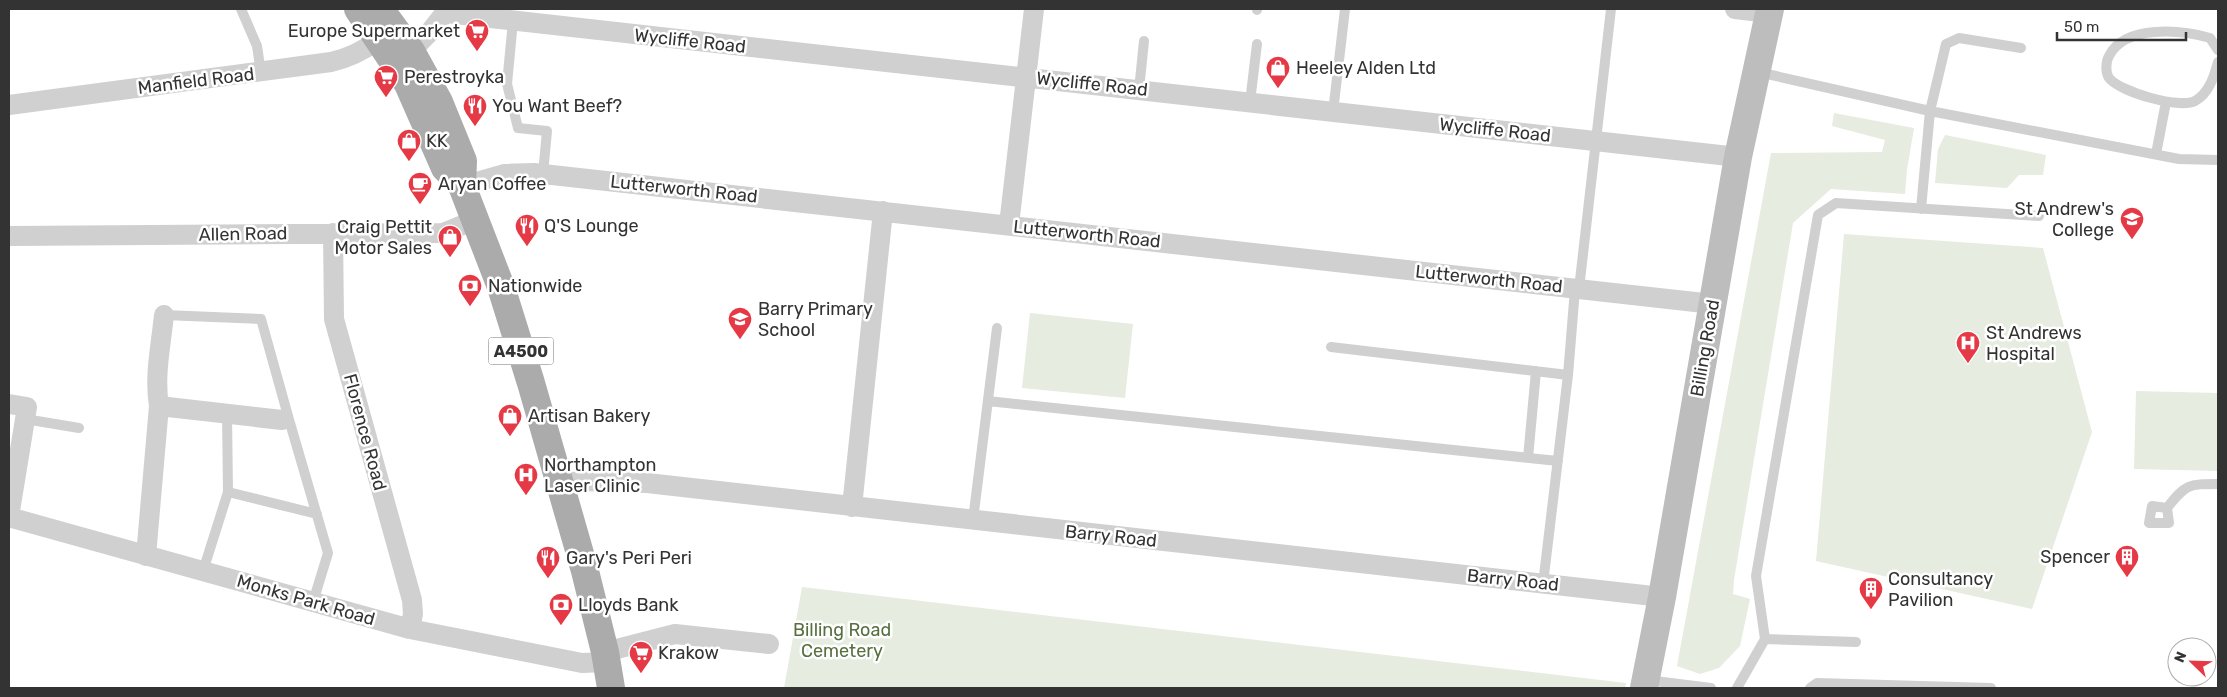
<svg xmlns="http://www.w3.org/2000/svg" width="2227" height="697" font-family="Rubik,sans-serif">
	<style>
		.green { fill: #e6ecdf }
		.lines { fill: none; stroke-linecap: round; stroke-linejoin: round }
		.lane { stroke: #d0d0d0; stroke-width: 10 }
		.street { stroke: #d0d0d0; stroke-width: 20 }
		.secondary { stroke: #bdbdbd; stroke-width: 28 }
		.primary { stroke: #ababab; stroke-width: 28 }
		.labels { text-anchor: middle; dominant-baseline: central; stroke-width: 5; stroke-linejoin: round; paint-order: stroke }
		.shield { fill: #fff; stroke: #707070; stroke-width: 1 }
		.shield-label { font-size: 16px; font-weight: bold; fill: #333 }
		.poi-label { font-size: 18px; fill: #333; stroke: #fff; text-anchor: start }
		.street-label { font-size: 18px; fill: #333; stroke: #fff }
		.park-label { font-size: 18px; fill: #56703f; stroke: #fff }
	</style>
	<rect width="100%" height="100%" fill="#fff"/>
	<path class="green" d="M1834 113 1914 128 1907 170 1905 194 1831 189 1793 223 1734 580 1733 594 1750 599 1740 646 1719 668 1700 674 1677 666 1771 153 1882 152 1885 140 1832 126Z
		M1945 135 2046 155 2043 175H2019L2007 188 1935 183 1938 149Z
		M1844 234 2043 248 2092 432 2032 609 1816 561Z
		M1030 313 1133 324 1125 398 1022 388Z
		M2136 391 2218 393V471L2134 469Z
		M802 587 1626 683 1625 688H784Z"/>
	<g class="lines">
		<path class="lane" d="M241 9 257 46 261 73
			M1257 10V9
			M513 21 507 84 518 128 547 131 543 174
			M2218 50 2210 38C2182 30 2125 24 2109 56 2106 61 2105 72 2109 78 2120 92 2179 109 2195 101 2209 93 2214 77 2218 62
			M1758 72 1930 111 2179 159 2218 160
			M1139 90 1144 41
			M1250 102 1257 44
			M1333 112 1345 9
			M2156 154 2166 102
			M1921 209 1930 111 1946 44 1959 38 2021 48
			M1579 289 1611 9
			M164 315 261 319 290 423 288 422
			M1331 347 1568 375
			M988 401 1558 461
			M25 419 79 428
			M290 423 328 553 313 602
			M1528 458 1536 371
			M228 492 317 514
			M2167 508 2152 506 2149 523H2169L2167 508C2186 484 2188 484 2218 484
			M973 520 997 328
			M203 571 228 492 227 414
			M1543 584 1568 375 1575 289
			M1765 639 1756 576 1818 215 1836 203 2039 216
			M1647 680 1711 688
			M1737 688 1765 639 1856 642
			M1810 688 1817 683 1991 688"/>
		<path class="street" d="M1735 9 1769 13
			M446 13 1738 157
			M411 51 429 33 448 9
			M9 105 331 62C349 58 363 51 378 40
			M462 186 504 174 534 173 1713 304
			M1009 225 1034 9
			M333 233 334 319 412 600 413 614 410 629
			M9 236 443 233 475 220
			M9 404 27 407 9 517
			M159 406C154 376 161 345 164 315
			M560 484 580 481 647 483 1662 597
			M852 507 883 211
			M9 517 410 629 582 663 607 662
			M146 556 159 406 282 420
			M605 652 675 634 769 644"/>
		<path class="secondary" d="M1644 688 1662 597 1738 157 1770 9"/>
		<path class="primary" d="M358 9 408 84 445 168 461 185
			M380 9 411 51 439 102 463 161 462 186 501 287 531 383 585 571 605 652 611 688"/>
	</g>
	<defs>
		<symbol id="supermarket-pin" viewBox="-11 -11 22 30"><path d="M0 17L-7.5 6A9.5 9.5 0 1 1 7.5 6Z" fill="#e63946" stroke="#fff"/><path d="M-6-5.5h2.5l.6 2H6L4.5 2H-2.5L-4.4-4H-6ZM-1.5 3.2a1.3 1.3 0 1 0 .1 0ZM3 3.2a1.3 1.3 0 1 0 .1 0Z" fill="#fff"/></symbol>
		<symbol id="shop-pin" viewBox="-11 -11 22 30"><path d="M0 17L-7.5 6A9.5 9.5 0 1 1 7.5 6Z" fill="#e63946" stroke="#fff"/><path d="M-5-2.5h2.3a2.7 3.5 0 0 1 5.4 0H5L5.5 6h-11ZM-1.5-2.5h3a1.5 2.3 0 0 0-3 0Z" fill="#fff"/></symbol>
		<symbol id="restaurant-pin" viewBox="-11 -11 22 30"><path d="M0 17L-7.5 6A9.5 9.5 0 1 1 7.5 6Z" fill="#e63946" stroke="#fff"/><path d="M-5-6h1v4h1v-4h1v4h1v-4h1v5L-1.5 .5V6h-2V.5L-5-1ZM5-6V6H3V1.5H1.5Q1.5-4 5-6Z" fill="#fff"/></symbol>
		<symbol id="cafe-pin" viewBox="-11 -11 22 30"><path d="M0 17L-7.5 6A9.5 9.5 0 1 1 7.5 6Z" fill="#e63946" stroke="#fff"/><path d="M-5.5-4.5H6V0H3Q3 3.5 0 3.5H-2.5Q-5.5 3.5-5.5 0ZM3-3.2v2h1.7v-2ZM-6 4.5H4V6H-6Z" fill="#fff"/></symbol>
		<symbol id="school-pin" viewBox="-11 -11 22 30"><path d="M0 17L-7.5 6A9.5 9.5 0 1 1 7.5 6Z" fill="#e63946" stroke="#fff"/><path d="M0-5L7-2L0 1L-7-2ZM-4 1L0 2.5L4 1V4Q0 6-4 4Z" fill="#fff"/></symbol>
		<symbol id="bank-pin" viewBox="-11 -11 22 30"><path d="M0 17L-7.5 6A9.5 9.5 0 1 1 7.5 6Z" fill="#e63946" stroke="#fff"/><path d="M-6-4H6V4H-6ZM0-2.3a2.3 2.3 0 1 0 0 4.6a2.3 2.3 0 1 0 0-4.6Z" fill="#fff"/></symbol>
		<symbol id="hospital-pin" viewBox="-11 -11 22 30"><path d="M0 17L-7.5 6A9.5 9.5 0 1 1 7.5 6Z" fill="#e63946" stroke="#fff"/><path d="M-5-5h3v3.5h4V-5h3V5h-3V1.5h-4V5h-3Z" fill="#fff"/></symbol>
		<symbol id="building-pin" viewBox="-11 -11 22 30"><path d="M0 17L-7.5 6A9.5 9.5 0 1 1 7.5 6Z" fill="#e63946" stroke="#fff"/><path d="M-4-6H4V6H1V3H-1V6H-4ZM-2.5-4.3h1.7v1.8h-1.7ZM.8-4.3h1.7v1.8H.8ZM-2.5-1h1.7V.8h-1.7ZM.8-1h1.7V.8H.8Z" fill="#fff"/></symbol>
	</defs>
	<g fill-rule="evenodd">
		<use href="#supermarket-pin" x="463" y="17" width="28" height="38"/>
		<use href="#shop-pin" x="1264" y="54" width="28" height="38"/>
		<use href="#supermarket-pin" x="372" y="63" width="28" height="38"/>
		<use href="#restaurant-pin" x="461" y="92" width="28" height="38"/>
		<use href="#shop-pin" x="395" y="127" width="28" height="38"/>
		<use href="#cafe-pin" x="406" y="170" width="28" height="38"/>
		<use href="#school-pin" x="2118" y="205" width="28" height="38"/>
		<use href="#restaurant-pin" x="513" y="212" width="28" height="38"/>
		<use href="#shop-pin" x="436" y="223" width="28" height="38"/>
		<use href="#bank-pin" x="456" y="272" width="28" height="38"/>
		<use href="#school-pin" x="726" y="305" width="28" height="38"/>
		<use href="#hospital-pin" x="1954" y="329" width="28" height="38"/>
		<use href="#shop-pin" x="496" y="402" width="28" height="38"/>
		<use href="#hospital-pin" x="512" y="461" width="28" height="38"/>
		<use href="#building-pin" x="2113" y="543" width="28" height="38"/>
		<use href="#restaurant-pin" x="534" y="544" width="28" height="38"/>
		<use href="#building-pin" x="1857" y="575" width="28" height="38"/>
		<use href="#bank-pin" x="547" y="591" width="28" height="38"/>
		<use href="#supermarket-pin" x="627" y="639" width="28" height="38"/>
	</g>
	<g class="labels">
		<rect class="shield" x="488.5" y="337.5" width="65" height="27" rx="4"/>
		<g class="shield-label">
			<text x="521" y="351">A4500</text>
		</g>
		<g class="poi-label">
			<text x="460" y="31" text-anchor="end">Europe Supermarket</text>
			<text x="1296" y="68">Heeley Alden Ltd</text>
			<text x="404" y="77">Perestroyka</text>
			<text x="492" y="106">You Want Beef?</text>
			<text x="426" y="141">KK</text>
			<text x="438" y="184">Aryan Coffee</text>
			<text x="2114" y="209" text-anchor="end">St Andrew's<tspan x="2114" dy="21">College</tspan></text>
			<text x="544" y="226">Q'S Lounge</text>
			<text x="432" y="227" text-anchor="end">Craig Pettit<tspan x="432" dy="21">Motor Sales</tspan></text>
			<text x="488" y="286">Nationwide</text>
			<text x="758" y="309">Barry Primary<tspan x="758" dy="21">School</tspan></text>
			<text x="1986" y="333">St Andrews<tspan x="1986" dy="21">Hospital</tspan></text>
			<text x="528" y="416">Artisan Bakery</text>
			<text x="544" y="465">Northampton<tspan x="544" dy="21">Laser Clinic</tspan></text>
			<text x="2110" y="557" text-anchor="end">Spencer</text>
			<text x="566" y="558">Gary's Peri Peri</text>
			<text x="1888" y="579">Consultancy<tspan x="1888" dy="21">Pavilion</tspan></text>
			<text x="578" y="605">Lloyds Bank</text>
			<text x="658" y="653">Krakow</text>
		</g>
		<g class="street-label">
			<text transform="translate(690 41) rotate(6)">Wycliffe Road</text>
			<text transform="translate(196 81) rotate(-7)">Manfield Road</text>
			<text transform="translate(1092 84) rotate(6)">Wycliffe Road</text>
			<text transform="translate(1495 130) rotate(6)">Wycliffe Road</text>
			<text transform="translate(684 189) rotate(6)">Lutterworth Road</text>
			<text transform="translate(243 234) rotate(-1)">Allen Road</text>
			<text transform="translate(1087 234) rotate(6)">Lutterworth Road</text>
			<text transform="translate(1489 279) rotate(6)">Lutterworth Road</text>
			<text transform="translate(1705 348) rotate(-80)">Billing Road</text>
			<text transform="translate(365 432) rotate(75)">Florence Road</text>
			<text transform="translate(1111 536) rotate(6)">Barry Road</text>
			<text transform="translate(1513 580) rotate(6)">Barry Road</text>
			<text transform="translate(306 600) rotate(16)">Monks Park Road</text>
		</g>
		<g class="park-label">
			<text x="842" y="630">Billing Road<tspan x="842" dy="21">Cemetery</tspan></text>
		</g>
	</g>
	<rect width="2227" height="697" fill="none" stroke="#333333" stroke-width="20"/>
	<g transform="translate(2192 662) rotate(293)"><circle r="24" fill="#ffffff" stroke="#adadad"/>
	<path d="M0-4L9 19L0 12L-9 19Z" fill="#e63946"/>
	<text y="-8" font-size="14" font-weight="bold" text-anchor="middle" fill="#333333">N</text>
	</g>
	<path d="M2057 32v8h129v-8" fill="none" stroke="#333333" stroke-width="2.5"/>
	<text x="2064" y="32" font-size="15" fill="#333333" stroke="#ffffff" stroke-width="4" paint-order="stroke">50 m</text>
</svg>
